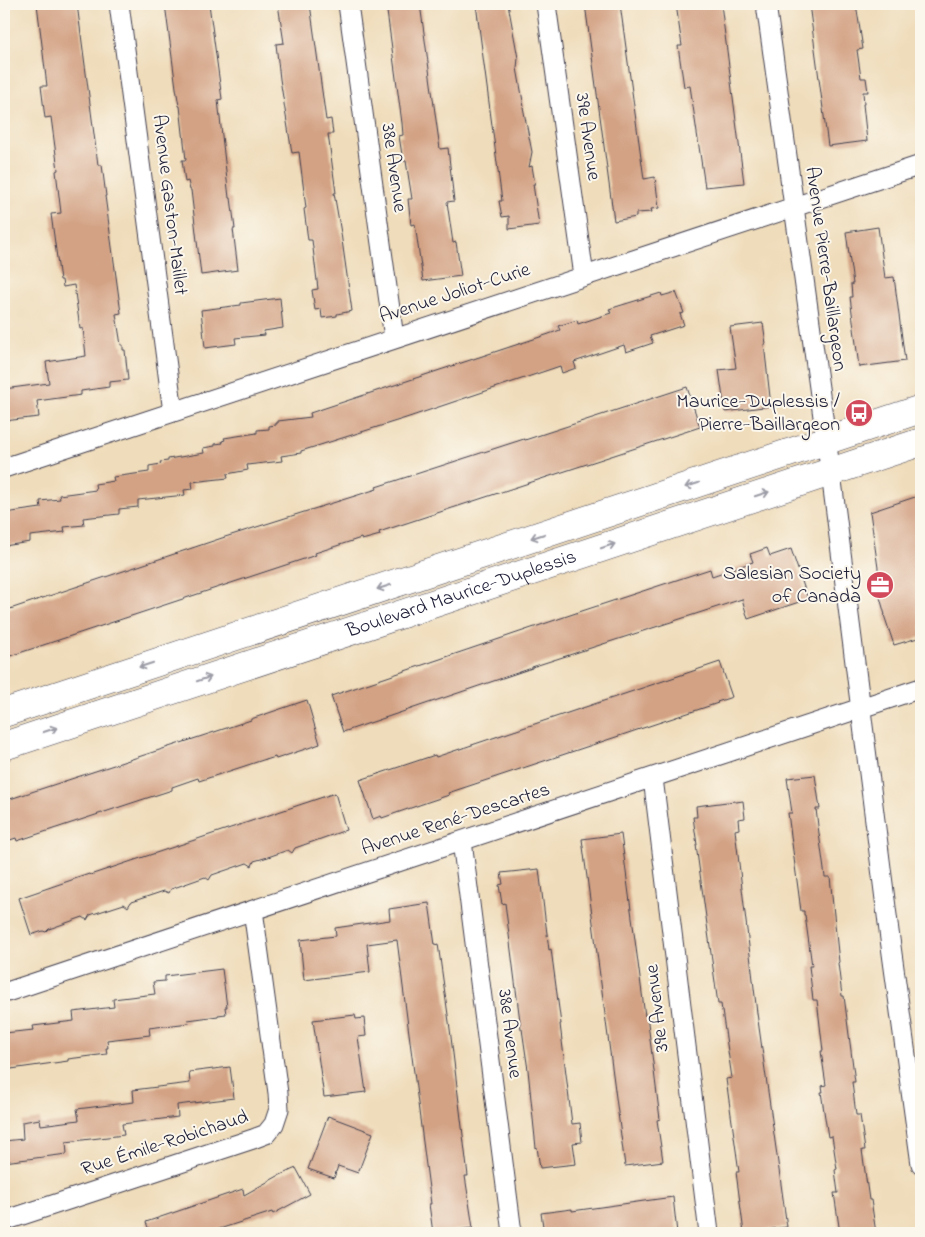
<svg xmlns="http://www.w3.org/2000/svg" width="925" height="1237" font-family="'Indie Flower',sans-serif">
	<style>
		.building { fill: #d3a284 }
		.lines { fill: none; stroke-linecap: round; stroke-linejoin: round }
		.street-casing { stroke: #413e4e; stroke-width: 21 }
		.secondary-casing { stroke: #413e4e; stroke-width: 29 }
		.street { stroke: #fff; stroke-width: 19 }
		.secondary { stroke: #fff; stroke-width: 28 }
		.oneway { stroke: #9c9ca7 }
		.labels { text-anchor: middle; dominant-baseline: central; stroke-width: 4; stroke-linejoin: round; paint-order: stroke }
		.street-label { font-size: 20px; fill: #22223b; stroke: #fbf7ec }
		.poi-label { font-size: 20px; fill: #22223b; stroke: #fbf7ec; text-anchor: end }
	</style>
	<rect width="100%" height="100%" fill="#fbf7ec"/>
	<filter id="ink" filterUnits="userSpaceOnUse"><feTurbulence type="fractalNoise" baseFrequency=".02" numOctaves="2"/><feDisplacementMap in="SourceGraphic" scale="10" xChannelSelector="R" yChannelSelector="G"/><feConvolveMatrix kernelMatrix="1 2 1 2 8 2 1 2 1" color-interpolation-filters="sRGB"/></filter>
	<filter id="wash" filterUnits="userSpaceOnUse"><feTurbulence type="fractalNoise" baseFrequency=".0096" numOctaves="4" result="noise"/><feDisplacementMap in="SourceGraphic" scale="20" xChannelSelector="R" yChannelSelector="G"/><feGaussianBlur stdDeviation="1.12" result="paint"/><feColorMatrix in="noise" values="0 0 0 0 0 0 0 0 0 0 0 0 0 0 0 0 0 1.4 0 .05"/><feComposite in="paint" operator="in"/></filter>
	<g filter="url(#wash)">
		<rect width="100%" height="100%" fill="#efdcba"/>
		<g id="blocks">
			<path class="building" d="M37 4H77L98 165H102L106 196H105L121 313 116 314 121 345H123V350H125L128 380 109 382V387L81 391V395L37 401 39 417 4 421V389L49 383 46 362 86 356 83 328 80 329 74 285 63 287 62 280H60L51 214 61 213 56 171 58 170 51 117 45 118 41 86H47Z
				M165 4H209L222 99 218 100 229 198H231L235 229H233L238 270 201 275 191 190H190L188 181 185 182 182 160H186L180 106H179L176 88Z
				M278 4H310L326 120 331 119 333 134H328L336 193H334L341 233 352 311 337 314V316L322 318 321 309 315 310 312 290 318 289 312 240H308L304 209 306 208 299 152 292 153 280 79 276 44 284 43Z
				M386 4H420L440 149 448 148 454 201 447 202 453 243 456 242 461 276 423 281 415 224 411 225 408 199H412L406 161H403L399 136 403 135 402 123Z
				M476 4H508L518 58 517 68 524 107H523L532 152 529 167 532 166 535 184H533L539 225 509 229V216L502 217 499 201H502Z
				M585 4H620L644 179 655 177 659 208 651 209 652 212 636 213V217L614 221Z
				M676 4H721L744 183 705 187 690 86 684 87 678 46H682Z
				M809 4H856L863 49 857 50 861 78H866L868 92H863L864 104H863L867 141 828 146Z
				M878 227 885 278 894 277 905 361 859 367 850 297H852L851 284H853L846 232Z
				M676 292 684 313 680 314 684 325 650 336 653 343 626 352 624 345 574 362 576 368 562 373 560 366 406 418 301 451V453L281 456 282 461 247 465 248 470 227 474 228 478 192 482 193 489 184 490 185 495 138 500V507L119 509V514L83 518 84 525 64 527 65 532 30 536V542L4 546V517H5V513L41 508 40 501 60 499 59 495 96 490 95 484 114 481 113 477 149 472V466L161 464 160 462 168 461V459L204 453 203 448 215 446V444L223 443 222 441 225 440 224 438 257 433V430L269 429V426L276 425V423H278V421L311 417 310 413 549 334 560 330 558 326 577 320 578 324 611 313 609 309 661 293 662 296Z
				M280 298 283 328 264 331 265 335 235 338 236 344 205 348 201 310 241 305V303Z
				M763 323 766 344H764L771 406 725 412 719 370 736 368 730 327Z
				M687 387 700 427 379 532 380 535 362 540 361 538 315 553 316 555 4 658V611L225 537 377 489 376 487 524 439 525 440Z
				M921 495V637L894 645 884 615H885L874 576 879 575 870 512Z
				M767 548 770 556 791 549 808 599 748 619 742 599 532 667V668L343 732 331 696 579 612 710 569 712 576 753 562 750 554Z
				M720 662 732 697 717 702 718 703 448 793 449 795 428 802 382 818 381 816 373 819 360 780 435 755 436 757Z
				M307 700 320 744 276 759 275 757 266 760V759L199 781 198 778 172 787V790L141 800 17 841 16 838 4 842V801L251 720V719Z
				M815 775 820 809H816L818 826 825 877H830L839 962 838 963 842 996H844L855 1082H852L856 1115H860L865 1150H862L869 1200H871L876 1233H840L834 1193H838L835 1170 837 1169 832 1136 828 1137 821 1092H823L822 1086 826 1085 821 1051H823L817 1000H813L809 966H812L805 915H804V911H801L788 813H792L787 778Z
				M335 793 346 830 295 848 292 853 288 850 268 857 254 861 252 866 247 863 212 875 209 880 205 877 171 889 169 893 164 891 131 902 128 907 124 904 90 915 87 920 83 917 49 929 46 932 43 931 31 935 19 898 89 874 90 875Z
				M735 801 736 802 743 801 745 818 738 819 739 829 735 830 757 1013 787 1227 744 1233 736 1172H739L726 1079 732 1078 721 1004H718L696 845H697L693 817H697L696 806Z
				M621 834 645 1016 647 1015 660 1119 657 1120 663 1161 625 1166 582 839Z
				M539 869 549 950 551 949 561 1024H560L572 1124 580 1123 582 1142 573 1143 576 1164 540 1168 537 1147 536 1148 528 1070 522 1029H521L505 903 502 904 499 885 503 884 501 873Z
				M429 903 435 945 438 944 450 1029 468 1176H465L473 1228 433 1233 429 1204H431L420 1119 397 940 367 944 370 972 304 980 300 940 336 936 335 928 390 920 389 909Z
				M222 969 227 1007H225L226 1014 218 1015V1016L188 1020 189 1023 149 1028 150 1035 107 1040 108 1048H106L107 1054 68 1059V1061L4 1070V1033L34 1030 33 1026 74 1021 73 1012 114 1007 113 999 155 994 153 982 165 981V976Z
				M355 1015 356 1019 364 1018 366 1036 358 1037 366 1092 324 1097 313 1020Z
				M230 1067 234 1098 177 1105 178 1117 122 1124 124 1135 66 1142 67 1154 4 1162V1141L23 1139 22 1122 40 1119 41 1125 79 1120 77 1109 134 1102 133 1090 190 1083 189 1072Z
				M328 1116 373 1133 358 1173 338 1166 334 1178 308 1169Z
				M296 1168 310 1194 273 1214 272 1212 207 1233H150L146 1222 243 1189 244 1195 278 1176Z
				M673 1197 677 1233H544L541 1213 572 1209V1211Z"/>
		</g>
	</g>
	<g filter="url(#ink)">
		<use href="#blocks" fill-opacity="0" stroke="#413e4e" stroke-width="1"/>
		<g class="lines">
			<defs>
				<path id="street" d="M119 4 173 412
					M348 4 394 338
					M546 4 584 276
					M766 4 833 489 890 939 921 1164
					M4 468 921 165
					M653 778 709 1233
					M462 841 512 1233
					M4 993 921 688
					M4 1221 253 1139 266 1134 274 1124 279 1109 278 1093 253 910"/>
				<g id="secondary">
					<path d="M4 713 921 409"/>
					<path id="s1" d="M4 746 921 442"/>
				</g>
			</defs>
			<use href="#street" class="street-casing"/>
			<use href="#secondary" class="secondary-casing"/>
			<use href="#street" class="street"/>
			<use href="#secondary" class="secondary"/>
		</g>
		<defs><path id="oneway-shaft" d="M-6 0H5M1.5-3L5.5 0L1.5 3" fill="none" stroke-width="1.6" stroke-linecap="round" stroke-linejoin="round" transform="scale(1.25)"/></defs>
		<g class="oneway">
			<use href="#oneway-shaft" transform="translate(692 485) rotate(162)"/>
			<use href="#oneway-shaft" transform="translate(762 494) rotate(-18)"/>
			<use href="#oneway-shaft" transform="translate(538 536) rotate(162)"/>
			<use href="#oneway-shaft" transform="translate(608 546) rotate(-18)"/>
			<use href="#oneway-shaft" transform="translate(384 587) rotate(162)"/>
			<use href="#oneway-shaft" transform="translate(146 665) rotate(162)"/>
			<use href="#oneway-shaft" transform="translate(204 679) rotate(-18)"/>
			<use href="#oneway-shaft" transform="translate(50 730) rotate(-18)"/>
		</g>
	</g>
	<defs>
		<symbol id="bus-disc" viewBox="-11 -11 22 22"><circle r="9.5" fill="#d1495b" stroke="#fbf7ec"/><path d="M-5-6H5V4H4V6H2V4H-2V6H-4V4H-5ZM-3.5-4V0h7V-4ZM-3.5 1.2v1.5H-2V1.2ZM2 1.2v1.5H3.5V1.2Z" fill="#fff"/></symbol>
		<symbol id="office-disc" viewBox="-11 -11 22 22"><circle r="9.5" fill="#d1495b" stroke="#fbf7ec"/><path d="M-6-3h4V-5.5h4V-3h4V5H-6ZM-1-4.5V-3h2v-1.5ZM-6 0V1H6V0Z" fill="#fff"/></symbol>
	</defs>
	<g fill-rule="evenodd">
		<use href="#bus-disc" x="843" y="397" width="32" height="32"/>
		<use href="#office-disc" x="864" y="569" width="32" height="32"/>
	</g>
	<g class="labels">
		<g class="street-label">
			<text transform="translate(587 137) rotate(82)">39e Avenue</text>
			<text transform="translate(393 168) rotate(82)">38e Avenue</text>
			<text transform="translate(169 205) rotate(83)">Avenue Gaston-Maillet</text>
			<text transform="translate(825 269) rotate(82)">Avenue Pierre-Baillargeon</text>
			<text transform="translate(455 294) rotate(-18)">Avenue Joliot-Curie</text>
			<text stroke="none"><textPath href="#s1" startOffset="482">Boulevard Maurice-Duplessis</textPath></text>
			<text transform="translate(456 820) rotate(-18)">Avenue René-Descartes</text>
			<text transform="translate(658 1008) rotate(-97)">39e Avenue</text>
			<text transform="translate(509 1034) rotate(83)">38e Avenue</text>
			<text transform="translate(165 1144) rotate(-18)">Rue Émile-Robichaud</text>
		</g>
		<g class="poi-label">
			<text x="840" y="402">Maurice-Duplessis /<tspan x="840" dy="23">Pierre-Baillargeon</tspan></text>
			<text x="861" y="574">Salesian Society<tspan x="861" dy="23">of Canada</tspan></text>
		</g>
	</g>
	<rect width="925" height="1237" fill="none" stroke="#fbf7ec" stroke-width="20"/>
</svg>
